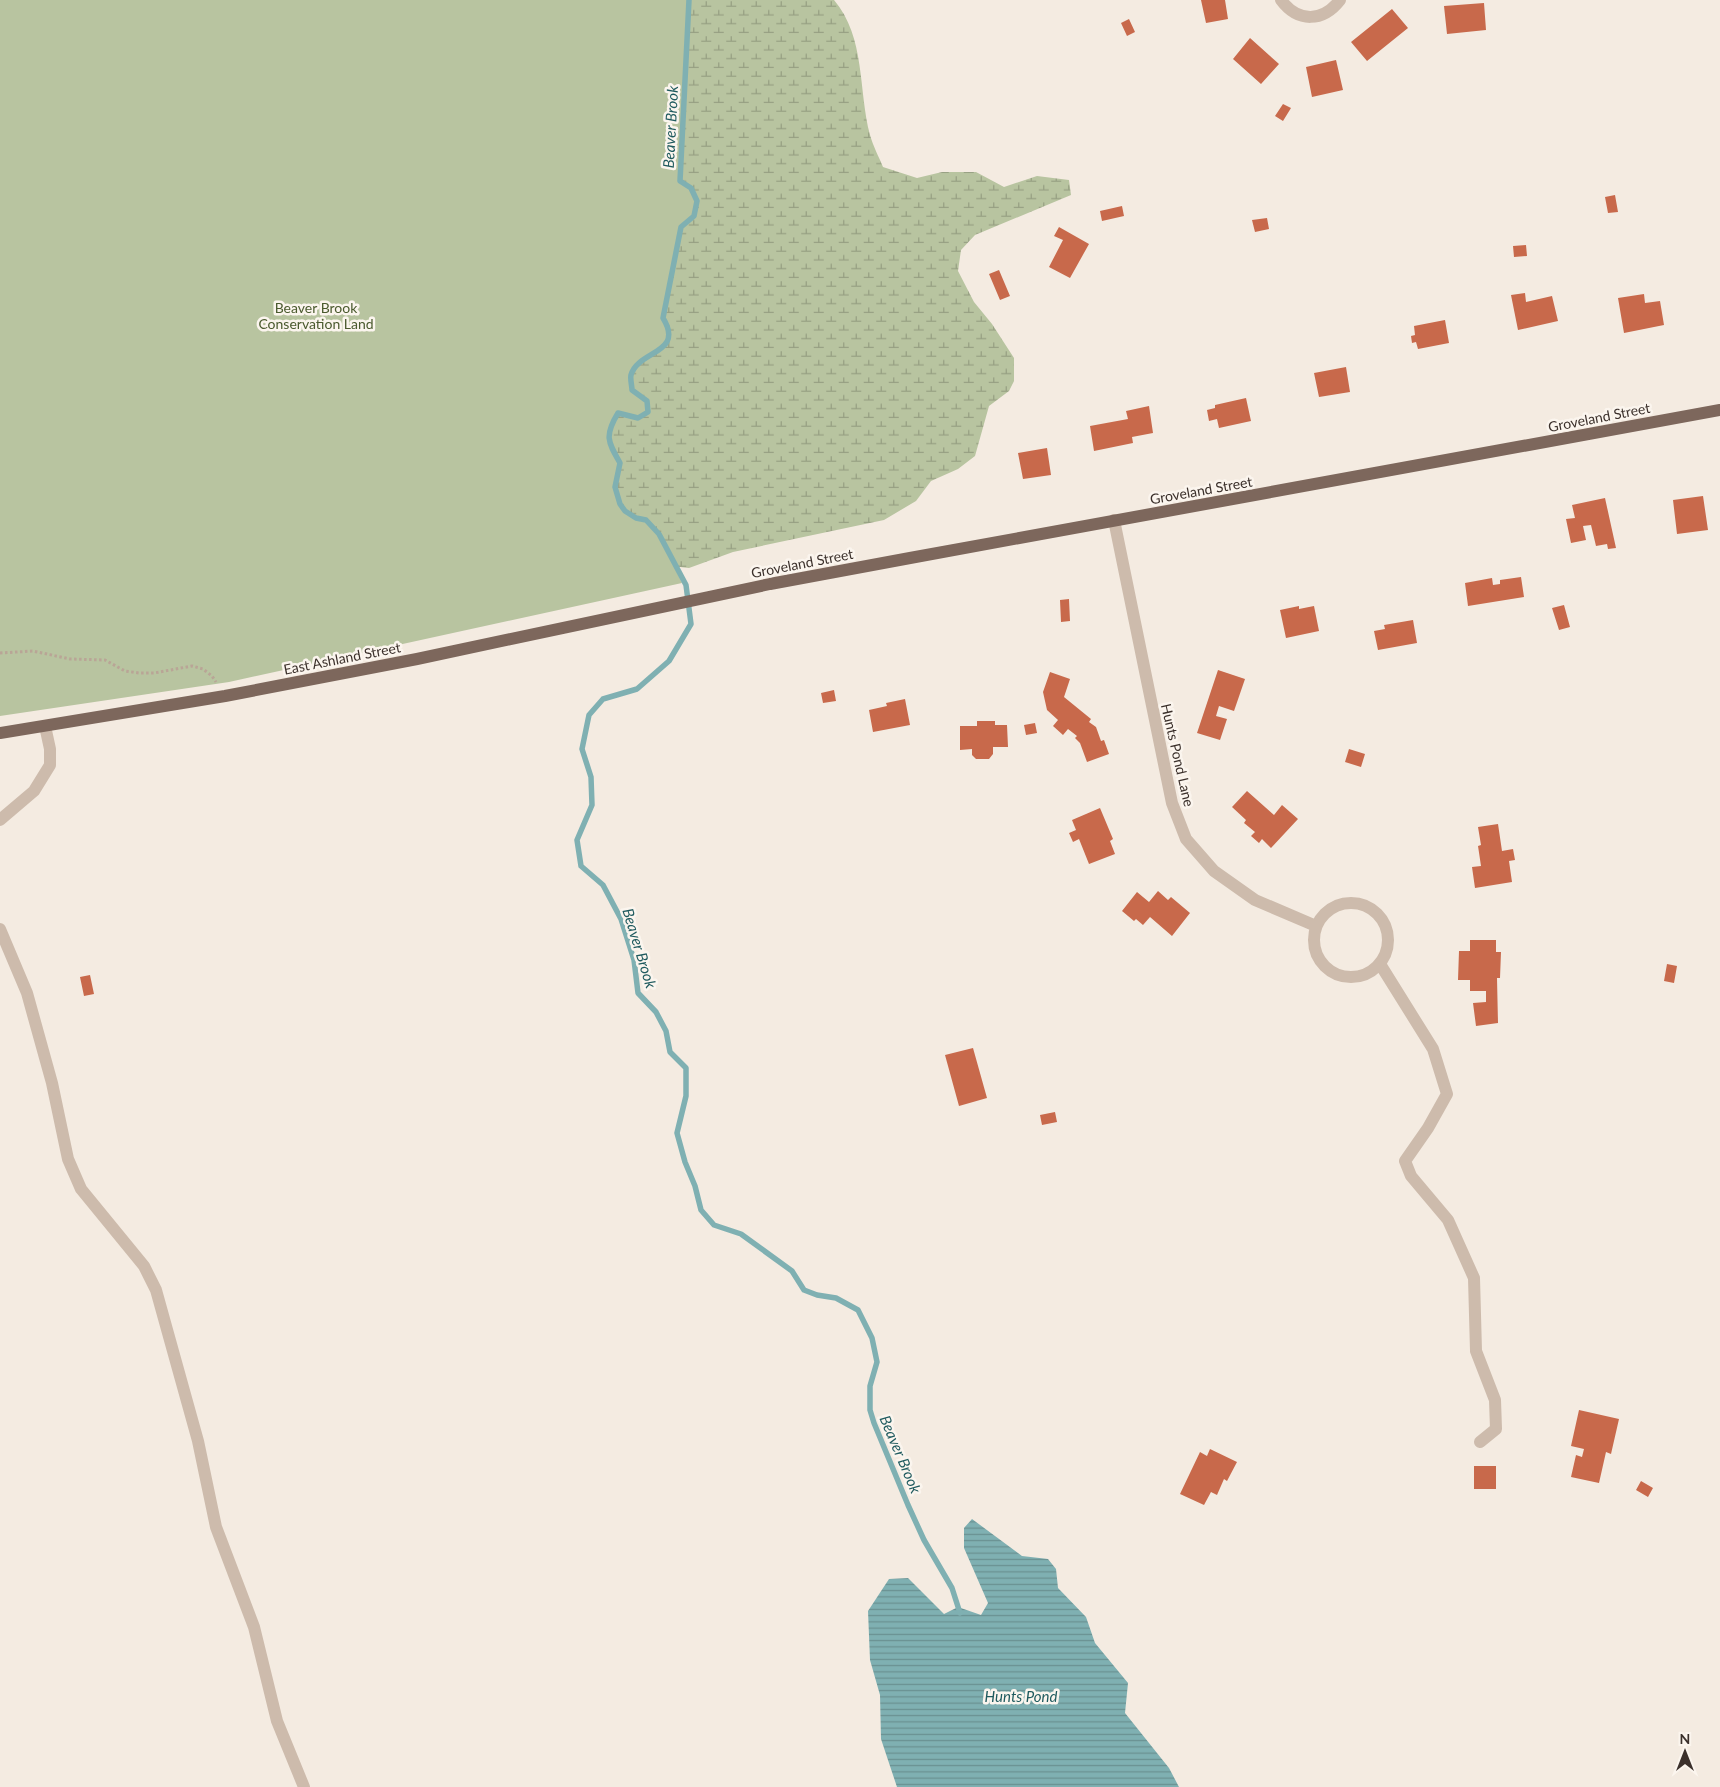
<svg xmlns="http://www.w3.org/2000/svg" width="1720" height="1787" font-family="Lato,sans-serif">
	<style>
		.wetland { fill: url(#wetland-marsh) }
		.green { fill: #b8c4a0 }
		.water { fill: url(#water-rules) }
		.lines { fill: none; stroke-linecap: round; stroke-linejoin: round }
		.stream { stroke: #7fb0b2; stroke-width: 5.5 }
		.building { fill: #c8694b }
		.path { stroke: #b9a596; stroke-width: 3; stroke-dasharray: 2.5 2.5; stroke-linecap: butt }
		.minor { stroke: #cdbbac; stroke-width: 12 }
		.major { stroke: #7d675c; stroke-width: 12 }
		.labels { text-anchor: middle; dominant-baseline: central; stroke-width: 5; stroke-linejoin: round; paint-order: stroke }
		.park-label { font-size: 14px; fill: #4a5a2e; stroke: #fbf5ee }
		.street-label { font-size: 14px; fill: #3b302b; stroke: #fbf5ee }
		.water-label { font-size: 15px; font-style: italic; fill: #1f5a5e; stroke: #fbf5ee }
	</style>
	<defs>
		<pattern id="wetland-marsh" width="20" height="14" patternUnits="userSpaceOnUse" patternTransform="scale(1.25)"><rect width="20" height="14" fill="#b8c4a0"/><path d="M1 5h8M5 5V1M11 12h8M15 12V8" fill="none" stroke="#97a083"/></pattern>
		<pattern id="water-rules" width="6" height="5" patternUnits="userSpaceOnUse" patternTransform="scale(1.25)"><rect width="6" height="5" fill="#7fb0b2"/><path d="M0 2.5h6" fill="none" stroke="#699091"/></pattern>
	</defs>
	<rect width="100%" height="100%" fill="#f4ebe1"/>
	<path class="wetland" d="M0 0H834C866 38 858 90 870 135 873 146 879 157 883 167L917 178 942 172H976L1004 187 1037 176 1069 180 1071 195 975 235 961 250 958 271 974 302 992 324 1014 358V381L1009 391 989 406 975 456 958 469 931 481 916 501 884 520 733 552 689 568 671 566 0 138Z"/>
	<path class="green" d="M0 0H689L680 181 691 188 697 201 694 216 681 227 663 318C665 321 668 325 669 328 675 350 636 357 631 375 630 379 632 386 632 390L647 401 648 412 638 418 618 413C604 436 608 442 620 463L615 487 620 504 625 511 636 518 646 520 659 534 682 583 229 682 0 716Z"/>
	<path class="water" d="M972 1519 1022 1556 1048 1559 1056 1569 1058 1588 1086 1617 1095 1643 1128 1683 1125 1713 1169 1768 1179 1787H897L881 1739 880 1695 870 1660 868 1611 889 1579 908 1578 944 1614 958 1607 981 1615 988 1603 964 1548V1528Z"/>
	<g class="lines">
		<path class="stream" d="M689 0 680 181 691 188 697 201 694 216 681 227 663 318C685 354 638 350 631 375 630 379 632 386 632 390L647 401 648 412 638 418 618 413C604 436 608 442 620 463L615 487 620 504 625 511 636 518 646 520 659 534 686 585 691 624 669 661 637 689 603 699 589 715 582 749 591 777 592 805 577 840 581 866 603 885 621 919 634 960 638 993 656 1012 666 1031 670 1052 686 1068V1096L677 1133 685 1162 695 1186 701 1210 714 1225 741 1234 792 1271 804 1290 817 1295 836 1298 858 1310 872 1338 877 1362 870 1386V1410L874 1423 908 1505 924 1540 952 1588 960 1613"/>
	</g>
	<path class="building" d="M1201 0H1225L1228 19 1206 23Z
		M1484 3 1486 30 1447 34 1444 6Z
		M1392 9 1408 28 1367 61 1351 42Z
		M1129 19 1135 32 1127 36 1121 23Z
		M1250 38 1279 64 1261 84 1233 59Z
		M1336 60 1343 90 1312 97 1306 67Z
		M1283 104 1291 108 1283 121 1275 116Z
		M1615 195 1618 212 1608 213 1605 197Z
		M1122 206 1124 216 1102 221 1100 211Z
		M1267 218 1269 229 1255 232 1252 220Z
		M1059 227 1089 244 1070 278 1049 267 1063 240 1054 236Z
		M1526 245 1527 256 1514 257 1513 246Z
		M999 270 1010 296 1000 300 989 274Z
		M1525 293 1526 302 1552 296 1558 321 1518 330 1511 295Z
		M1644 294 1645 303 1660 301 1664 325 1624 333 1618 298Z
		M1445 320 1449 343 1418 349 1416 342 1412 343 1411 336 1415 335 1414 326Z
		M1346 367 1350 392 1319 397 1314 373Z
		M1246 398 1251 421 1219 428 1217 419 1209 421 1207 410 1215 408V405Z
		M1149 406 1153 433 1132 437 1133 443 1094 451 1090 426 1128 419 1126 411Z
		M1047 448 1051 475 1023 479 1018 453Z
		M1703 496 1708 530 1677 534 1673 500Z
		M1605 498 1616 548 1608 549 1607 544 1596 546 1591 525 1583 526 1586 540 1571 543 1566 519 1575 518 1572 505Z
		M1521 577 1524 597 1468 606 1465 583 1492 578 1493 585 1500 584V580Z
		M1069 599 1070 621 1061 622 1060 600Z
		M1564 605 1570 627 1559 630 1552 608Z
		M1299 606V609L1314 606 1319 631 1286 638 1280 610Z
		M1413 620 1417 643 1378 650 1374 631 1385 629 1384 625Z
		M1218 670 1245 679 1234 711 1219 706 1216 716 1227 719 1220 740 1197 733Z
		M1050 672 1070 679 1064 697 1091 719 1089 722 1096 727 1101 741 1104 740 1109 754 1087 762 1080 743 1075 738 1077 736 1068 729 1063 735 1053 726 1058 720 1047 710 1043 692Z
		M834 690 836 701 823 703 821 693Z
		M905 699 910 725 873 732 869 710 887 706 886 703Z
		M977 721H995V725H1007L1008 747H993V754L989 759H976L972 755V749L960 750V726H977Z
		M1035 723 1037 733 1026 735 1024 725Z
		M1349 749 1365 754 1361 767 1345 762Z
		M1247 791 1274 815 1282 805 1298 819 1271 848 1262 839 1259 843 1251 836 1255 832 1244 823 1246 820 1232 807Z
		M1100 808 1113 839 1110 841 1115 854 1089 864 1079 839 1073 842 1069 833 1076 830 1072 820Z
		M1498 824 1502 851 1513 849 1515 860 1509 861 1512 882 1475 888 1472 867 1481 866 1478 846 1481 845 1478 827Z
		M1158 891 1168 900 1171 897 1190 913 1172 936 1150 917 1143 925 1136 919 1134 921 1122 911 1137 892 1149 902Z
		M1470 940H1496V952H1501L1500 978H1497L1498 1023 1476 1026 1473 1003 1486 1002V991H1470V980H1458L1459 951H1470Z
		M1667 964 1677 966 1674 983 1664 981Z
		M90 975 94 994 84 996 80 977Z
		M973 1048 987 1098 959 1106 945 1055Z
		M1055 1112 1057 1122 1042 1125 1040 1115Z
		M1579 1410 1619 1419 1611 1454 1606 1452 1599 1483 1571 1477 1576 1455 1582 1457 1584 1449 1571 1446Z
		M1210 1449 1237 1462 1227 1481 1224 1479 1217 1495 1211 1492 1204 1505 1180 1494 1200 1452 1207 1456Z
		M1474 1466H1496V1489H1474Z
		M1641 1481 1653 1488 1648 1497 1636 1490Z"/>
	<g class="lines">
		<path class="path" d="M0 653 33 651 70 659 105 660 125 671 139 673H154L192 666 203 669 212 676 216 682"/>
		<path class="minor" d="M1281 0C1298 23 1323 22 1340 0
			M1114 520 1172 803 1186 839 1214 871 1255 900 1316 926
			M0 820 34 791 50 765V749L45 726
			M1314 940a37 37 0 1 1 74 0a37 37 0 1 1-74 0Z
			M0 929 27 993 52 1083 68 1159 81 1189 144 1266 156 1290 198 1441 216 1527 254 1627 277 1721 304 1787
			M1380 964 1433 1049 1447 1094 1428 1128 1405 1161 1411 1176 1448 1220 1474 1278 1476 1351 1495 1400 1496 1429 1480 1442"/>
		<path class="major" d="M0 733 225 696 417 659 770 584 910 558 1720 410"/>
	</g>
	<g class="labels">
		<g class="park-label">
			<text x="316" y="307">Beaver Brook<tspan x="316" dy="16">Conservation Land</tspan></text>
		</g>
		<g class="street-label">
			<text transform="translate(1599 417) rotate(-11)">Groveland Street</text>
			<text transform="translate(1201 490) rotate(-10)">Groveland Street</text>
			<text transform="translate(802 563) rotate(-11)">Groveland Street</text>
			<text transform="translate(342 658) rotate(-11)">East Ashland Street</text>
			<text transform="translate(1178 755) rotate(77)">Hunts Pond Lane</text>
		</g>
		<g class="water-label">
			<text transform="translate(670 127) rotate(-87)">Beaver Brook</text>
			<text transform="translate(640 948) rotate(73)">Beaver Brook</text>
			<text transform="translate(901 1454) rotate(67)">Beaver Brook</text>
			<text x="1021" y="1696">Hunts Pond</text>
		</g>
	</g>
	<g transform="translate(1685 1752)" stroke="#fbf5ee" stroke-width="4" paint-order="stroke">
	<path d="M0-4L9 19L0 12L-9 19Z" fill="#3b302b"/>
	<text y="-8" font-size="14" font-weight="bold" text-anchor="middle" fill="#3b302b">N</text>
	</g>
</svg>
